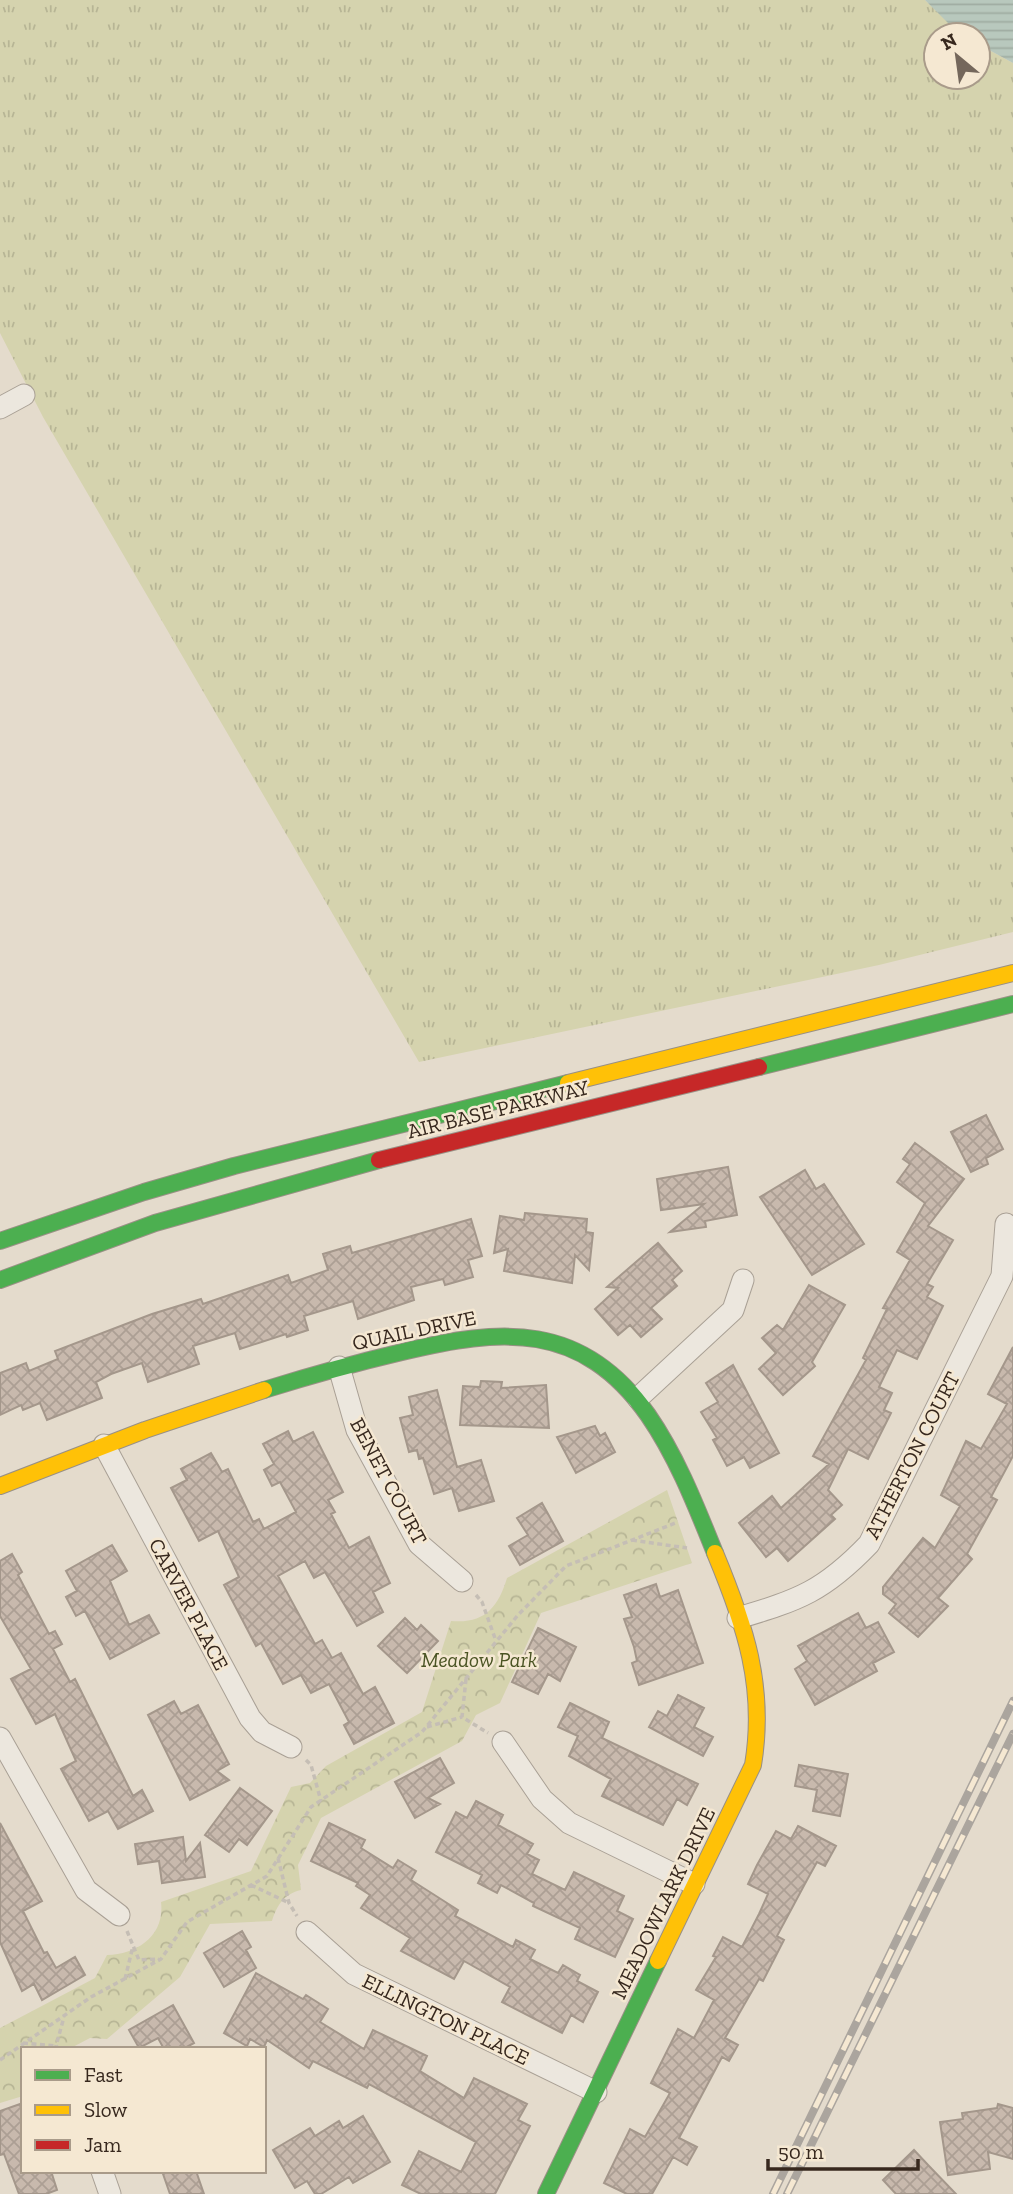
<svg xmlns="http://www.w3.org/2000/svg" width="1013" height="2194" font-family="'Zilla Slab',serif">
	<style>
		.grass { fill: url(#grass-tufts) }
		.forest { fill: url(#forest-crowns) }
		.water { fill: url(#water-rules) }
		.building { fill: url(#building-cross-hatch); stroke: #a4978b; stroke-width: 2 }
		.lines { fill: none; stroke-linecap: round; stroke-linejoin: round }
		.street-casing { stroke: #a9a095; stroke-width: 23 }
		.fast-casing { stroke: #999085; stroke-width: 18 }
		.slow-casing { stroke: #999085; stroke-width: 18 }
		.jam-casing { stroke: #999085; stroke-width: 18 }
		.path { stroke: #c5beb5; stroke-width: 3.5; stroke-dasharray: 5 3.5; stroke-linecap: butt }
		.street { stroke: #ece7de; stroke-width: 21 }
		.fast { stroke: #4caf50; stroke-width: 16 }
		.slow { stroke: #ffc107; stroke-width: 16 }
		.jam { stroke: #c62828; stroke-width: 16 }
		.rail-casing { stroke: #aba59e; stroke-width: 8 }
		.rail { stroke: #f5e8d2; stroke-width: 5; stroke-dasharray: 16; stroke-linecap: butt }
		.labels { text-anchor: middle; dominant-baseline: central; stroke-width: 5; stroke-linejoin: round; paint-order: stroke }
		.street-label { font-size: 21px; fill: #37281e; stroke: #f5e8d2 }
		.park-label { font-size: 21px; font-style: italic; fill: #4b5424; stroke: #f5e8d2 }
	</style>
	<defs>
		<pattern id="grass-tufts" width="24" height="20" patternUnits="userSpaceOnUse" patternTransform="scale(1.75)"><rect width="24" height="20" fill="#d5d3ae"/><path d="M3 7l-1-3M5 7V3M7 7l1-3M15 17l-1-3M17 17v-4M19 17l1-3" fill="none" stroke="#b7b595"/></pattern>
		<pattern id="forest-crowns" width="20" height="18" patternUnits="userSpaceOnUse" patternTransform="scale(1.75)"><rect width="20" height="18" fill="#d5d3ae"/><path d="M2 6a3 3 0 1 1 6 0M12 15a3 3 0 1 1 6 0" fill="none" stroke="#b7b595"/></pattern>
		<pattern id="water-rules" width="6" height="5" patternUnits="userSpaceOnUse" patternTransform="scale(1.75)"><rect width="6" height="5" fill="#b8c8bd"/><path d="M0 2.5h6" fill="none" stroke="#9faca2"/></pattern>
		<pattern id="building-cross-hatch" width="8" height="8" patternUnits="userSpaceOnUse" patternTransform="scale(1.75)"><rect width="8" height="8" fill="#c8b9ad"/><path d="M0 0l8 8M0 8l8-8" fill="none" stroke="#ac9f94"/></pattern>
	</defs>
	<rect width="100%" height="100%" fill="#e4dbcc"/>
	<path class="grass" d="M0 0H925L962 35H936V77H978V44L1013 63V932L879 965 419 1062 43 417 0 333Z"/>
	<path class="forest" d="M667 1490 692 1563 541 1613 500 1703 476 1715 462 1741 321 1818 298 1865 301 1890C284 1894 277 1905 272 1921L210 1924 180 1977 107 2039 90 2038 69 2049H23V2096L0 2103V2028L95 1978 107 1955C138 1954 165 1935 161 1902L251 1871 291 1787 310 1783 326 1766 422 1712 451 1621C484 1624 498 1608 507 1578Z"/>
	<path class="water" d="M925 0H1013V63L978 44V35L958 33Z"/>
	<path class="building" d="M986 1115 1003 1149 986 1158 988 1164 971 1172 951 1132Z
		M915 1143 964 1179 928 1226 953 1240 927 1284 933 1287 927 1297 943 1306 917 1359 897 1350 879 1387 892 1393 884 1410 891 1413 868 1459 848 1449 828 1490 842 1505 831 1515 835 1519 788 1561 777 1548 766 1557 739 1523 772 1496 781 1508 829 1464 813 1456 866 1360 863 1358 887 1309 883 1308 910 1260 897 1252 925 1203 897 1182 910 1164 903 1159Z
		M728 1167 737 1215 705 1221 706 1227 670 1232 704 1204 661 1210 657 1179Z
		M805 1170 816 1189 824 1184 864 1244 812 1275 760 1197Z
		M525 1213 587 1219 586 1232 593 1233 589 1270 575 1255 572 1283 504 1271 508 1249 494 1253 500 1216 524 1220Z
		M471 1219 482 1256 468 1260 473 1277 445 1285 443 1279 411 1287 414 1300 358 1319 353 1301 304 1316 308 1330 287 1337 286 1334 240 1349 235 1333 193 1346 199 1364 148 1382 142 1363 111 1374 96 1382 102 1398 47 1420 40 1403 23 1410 21 1405 0 1415V1373L26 1363 29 1371 58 1359 55 1351 152 1314 201 1299 203 1304 288 1275 291 1283 328 1270 323 1254 350 1246 352 1253Z
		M658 1243 682 1271 672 1280 677 1286 651 1308 662 1319 641 1337 630 1325 618 1335 595 1309 618 1288 607 1287Z
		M809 1285 845 1305 812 1362 815 1366 783 1395 759 1369 776 1353 762 1338 777 1325 783 1330Z
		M1013 1347V1456L991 1497 997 1500 967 1554 972 1559 938 1598 948 1606 918 1637 889 1613 896 1604 883 1594V1587L923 1538 935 1548 960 1506 941 1495 966 1441 981 1449 1007 1404 988 1394Z
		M733 1365 779 1453 750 1468 744 1457 727 1466 713 1440 717 1438 701 1412 718 1402 706 1383Z
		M481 1381 502 1382 501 1388 546 1385 549 1428 460 1425 463 1386 480 1387Z
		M437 1390 457 1467 481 1460 494 1501 459 1511 452 1488 434 1494 423 1458 419 1459 417 1450 409 1452 400 1418 413 1415 409 1397Z
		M595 1426 600 1436 605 1433 615 1452 576 1473 557 1437Z
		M288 1431 293 1442 313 1432 343 1492 328 1500 335 1512 331 1514 349 1548 369 1537 390 1583 373 1592 383 1612 357 1626 325 1572 314 1578 305 1561 278 1576 315 1644 322 1640 332 1658 341 1653 363 1694 375 1687 394 1723 354 1744 344 1725 349 1722 329 1684 311 1693 301 1675 283 1684 261 1643 256 1646 224 1585 239 1577 218 1531 199 1541 171 1488 187 1480 181 1469 211 1453 222 1472 228 1469 253 1522 259 1519 264 1529 296 1512 280 1482 272 1486 264 1470 274 1464 263 1444Z
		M542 1503 563 1541 520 1565 509 1546 528 1535 517 1518Z
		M112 1545 127 1571 110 1581 129 1625 149 1615 159 1633 110 1659 85 1611 76 1616 66 1597 77 1591 66 1571Z
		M12 1554 22 1572 18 1575 49 1634 55 1631 62 1644 53 1649 70 1682 75 1679 133 1796 142 1790 153 1811 118 1829 108 1811 89 1821 61 1769 76 1761 55 1714 36 1724 11 1679 31 1669 0 1616V1561Z
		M656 1584 660 1597 678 1590 703 1663 639 1685 632 1663 637 1661 634 1647 624 1619 632 1617 624 1595Z
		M858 1613 866 1628 878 1622 894 1652 873 1663 877 1671 815 1705 795 1669 807 1661 798 1646Z
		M405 1618 417 1630 421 1625 438 1641 407 1673 378 1646Z
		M538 1628 576 1647 560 1681 548 1674 538 1694 512 1682Z
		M678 1695 704 1708 694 1727 713 1737 703 1756 649 1727 658 1711 667 1716Z
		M174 1701 181 1714 198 1705 229 1764 217 1771 229 1780 190 1800 148 1715Z
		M570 1703 609 1722 602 1738 698 1784 687 1805 677 1799 663 1825 602 1796 611 1779 569 1756 578 1736 558 1727Z
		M440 1758 454 1783 428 1798 440 1804 415 1818 395 1782Z
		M799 1765 848 1774 840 1816 813 1811 817 1790 795 1786Z
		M240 1788 272 1811 247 1845 239 1839 229 1852 205 1835Z
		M476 1801 503 1815 498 1825 533 1844 527 1854 539 1860 532 1874 565 1890 574 1872 624 1896 617 1911 633 1919 615 1957 575 1939 580 1928 533 1906 534 1903 501 1885 497 1893 478 1883 482 1875 436 1852 456 1812 467 1818Z
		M0 1823 42 1901 23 1911 44 1953 47 1952 56 1968 75 1957 85 1975 42 2000 34 1984 22 1991 0 1942Z
		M329 1823 365 1840 361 1848 393 1868 398 1860 416 1871 411 1880 458 1910 455 1916 513 1947 516 1940 535 1950 530 1959 558 1973 563 1965 580 1975 577 1981 598 1992 583 2022 571 2015 562 2033 502 2002 510 1987 464 1961 454 1979 401 1951 410 1938 361 1908 370 1895 356 1886 358 1883 311 1861Z
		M798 1826 836 1846 825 1866 817 1862 807 1880 777 1936 784 1940 763 1981 759 1979 725 2038 738 2045 729 2061 722 2057 679 2138 697 2147 687 2165 673 2157 652 2194H627L604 2183 630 2129 645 2137 670 2093 651 2083 678 2029 694 2038 714 2000 696 1990 716 1957 713 1956 723 1937 742 1947 759 1914 768 1894 748 1884 757 1865 776 1831 791 1839Z
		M183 1837 186 1861 200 1843 205 1877 162 1883 159 1861 138 1864 135 1844Z
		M242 1931 251 1947 246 1950 256 1968 224 1987 204 1953Z
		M256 1973 303 1999 306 1995 328 2009 320 2022 364 2049 373 2030 427 2056 420 2071 464 2098 474 2078 527 2104 518 2120 530 2126 495 2194H421L402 2185 419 2151 461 2172 476 2142 369 2084 367 2088 313 2061 309 2068 267 2040 264 2047 250 2039 247 2046 224 2033Z
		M173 2005 194 2043 183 2049H164L158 2038 139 2048 129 2030Z
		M23 2103V2171H51L57 2190 46 2194H19L4 2154 0 2155V2111Z
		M998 2104 1013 2108V2159L988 2152 990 2169 948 2175 940 2122 963 2119 962 2113 997 2108Z
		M363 2116 390 2162 353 2183 349 2177 321 2194H315L307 2181 295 2188 273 2150 310 2128 315 2136 339 2121 343 2128Z
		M914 2150 929 2166 956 2194H896L883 2180Z
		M162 2171H196L204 2194H170Z"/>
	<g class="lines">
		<defs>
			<path id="street" d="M0 408 24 395
				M339 1367 357 1430 419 1544 462 1581
				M638 1398 733 1310 743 1280
				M104 1445 250 1718 262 1732 291 1747
				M738 1618C799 1600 824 1591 869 1544L1002 1276 1006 1224
				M0 1738 86 1890 119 1915
				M503 1742 542 1799 569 1823 694 1884
				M307 1932 354 1974 596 2092
				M102 2171 110 2194"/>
			<path id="fast" d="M759 1067 1013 1004
				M0 1241 144 1192 234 1166 568 1083
				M0 1280 155 1223 379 1160
				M264 1390C309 1376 355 1363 402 1352 501 1328 582 1321 648 1415 677 1457 696 1506 715 1553
				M546 2194 658 1961"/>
			<path id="slow" d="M568 1083 1013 973
				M0 1486 145 1430 264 1390
				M658 1961 753 1765C766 1687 745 1625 715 1553"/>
			<path id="jam" d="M379 1160 759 1067"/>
		</defs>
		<use href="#street" class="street-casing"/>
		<use href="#fast" class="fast-casing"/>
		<use href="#slow" class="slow-casing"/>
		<use href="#jam" class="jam-casing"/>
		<path class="path" d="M632 1540 687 1548
			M476 1595 482 1602 496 1641
			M466 1679 462 1717 488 1733
			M427 1727 462 1717
			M306 1760 311 1765 321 1801
			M278 1858 289 1903 297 1916
			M251 1885 287 1902
			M127 1931 139 1960 159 1959
			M125 1979 133 1946
			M23 2043 56 2046
			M59 2049 56 2046 64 2017
			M0 2060 91 1997 161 1959 187 1922 267 1876 311 1807 422 1732 518 1615 566 1566 678 1522"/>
		<use href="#street" class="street"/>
		<use href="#fast" class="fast"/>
		<use href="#slow" class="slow"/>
		<use href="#jam" class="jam"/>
		<defs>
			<path id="rail" d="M773 2194 1013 1701
				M787 2194 1013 1734"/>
		</defs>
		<use href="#rail" class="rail-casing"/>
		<use href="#rail" class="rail"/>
	</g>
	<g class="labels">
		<g class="street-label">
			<text transform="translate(498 1109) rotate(-14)">AIR BASE PARKWAY</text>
			<text transform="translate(414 1330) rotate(-12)">QUAIL DRIVE</text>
			<text transform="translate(912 1455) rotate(-63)">ATHERTON COURT</text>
			<text transform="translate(389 1481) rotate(62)">BENET COURT</text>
			<text transform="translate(189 1604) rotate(62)">CARVER PLACE</text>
			<text transform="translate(663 1903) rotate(-64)">MEADOWLARK DRIVE</text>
			<text transform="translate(446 2019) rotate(26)">ELLINGTON PLACE</text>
		</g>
		<g class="park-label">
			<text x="479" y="1659">Meadow Park</text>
		</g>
	</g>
	<rect x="21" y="2047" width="245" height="126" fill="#f5e8d2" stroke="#a99b8a" stroke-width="2"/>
	<rect x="35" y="2070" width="35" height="10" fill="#4caf50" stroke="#a99b8a" stroke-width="2"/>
	<text x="84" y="2082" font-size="21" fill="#37281e">Fast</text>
	<rect x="35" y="2105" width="35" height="10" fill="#ffc107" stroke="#a99b8a" stroke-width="2"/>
	<text x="84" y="2117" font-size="21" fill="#37281e">Slow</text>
	<rect x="35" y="2140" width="35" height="10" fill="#c62828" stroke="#a99b8a" stroke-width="2"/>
	<text x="84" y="2152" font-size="21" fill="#37281e">Jam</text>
	<g transform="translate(957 56) rotate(331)"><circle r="33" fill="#f5e8d2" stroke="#a99b8a" stroke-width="2"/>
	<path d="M0-5L12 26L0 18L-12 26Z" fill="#74675b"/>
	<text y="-10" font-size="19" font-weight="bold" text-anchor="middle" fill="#37281e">N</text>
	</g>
	<path d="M768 2159v10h150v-10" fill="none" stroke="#37281e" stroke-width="3.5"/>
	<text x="778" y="2159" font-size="21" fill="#37281e" stroke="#f5e8d2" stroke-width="5" paint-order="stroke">50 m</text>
</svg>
